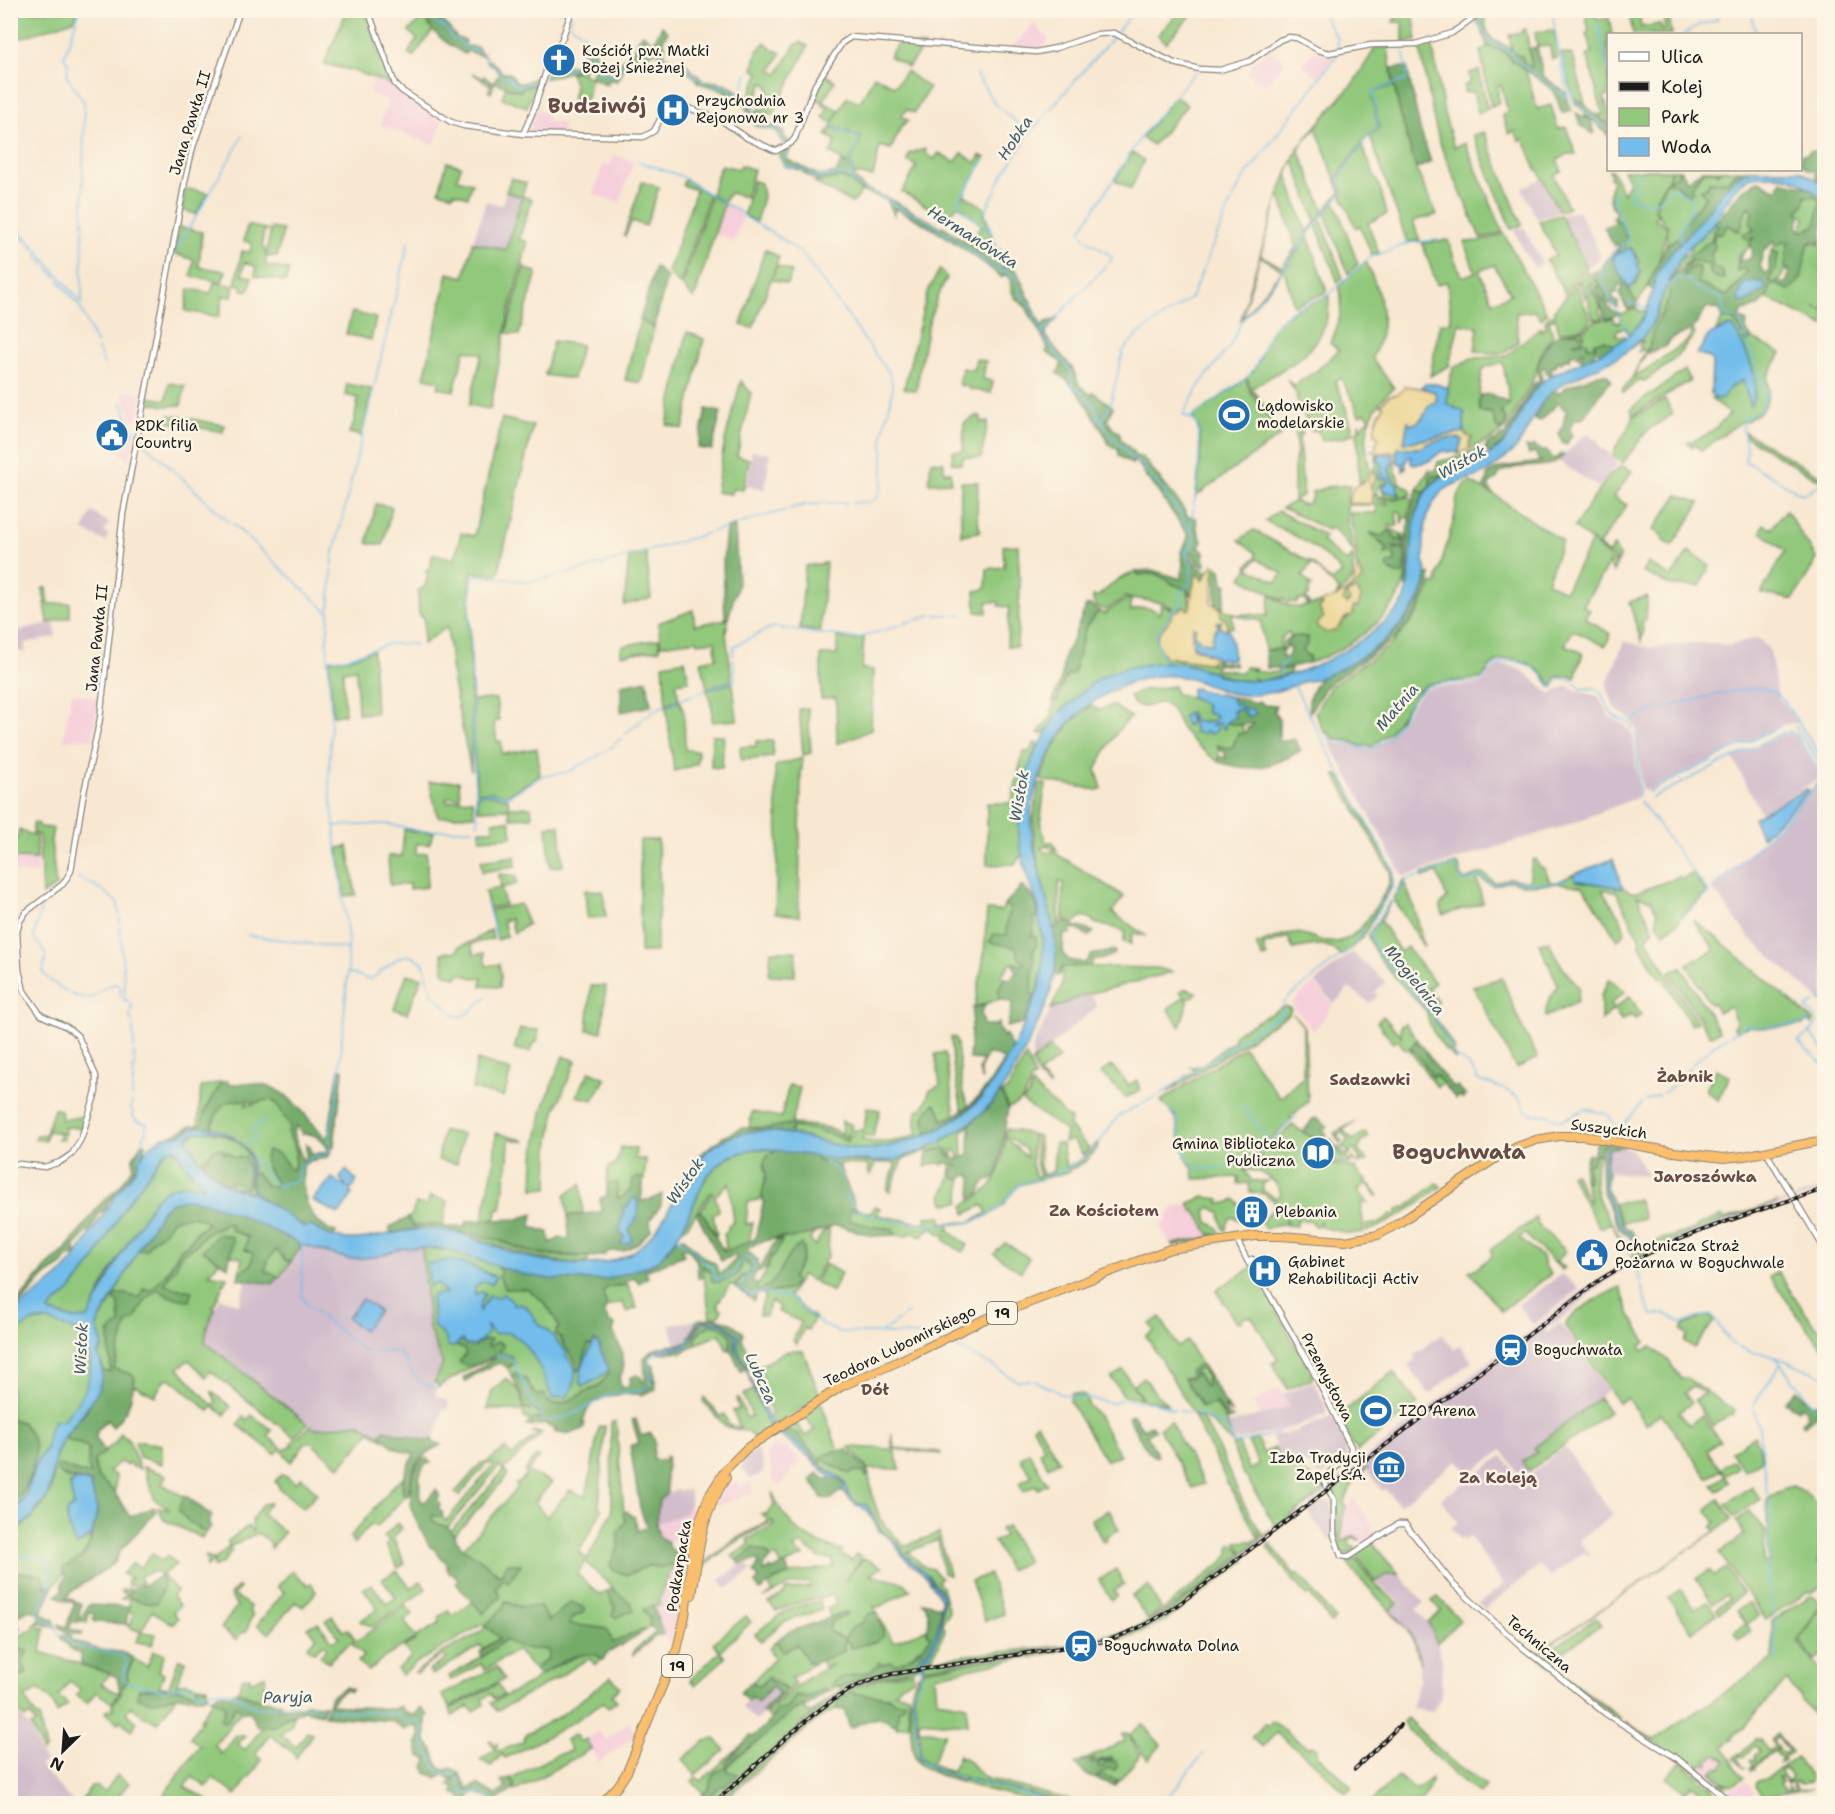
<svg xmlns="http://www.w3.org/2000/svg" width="1835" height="1814" font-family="'Shantell Sans',sans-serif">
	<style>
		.built { fill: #f5cfda }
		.industrial { fill: #d1bdcb }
		.green { fill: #91c87b; stroke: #56724c; stroke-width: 1.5; fill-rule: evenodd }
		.forest { fill: #74ac6b; stroke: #486444; stroke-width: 1.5; fill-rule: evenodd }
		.sand { fill: #eeda9e; stroke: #857b5d; stroke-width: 1.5 }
		.water { fill: #72bdeb; stroke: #476c84; stroke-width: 1.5; fill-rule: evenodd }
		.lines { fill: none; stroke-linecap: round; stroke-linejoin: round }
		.stream { stroke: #72bdeb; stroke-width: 1.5 }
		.minor-casing { stroke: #8a8277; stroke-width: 7 }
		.highway-casing { stroke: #8a8277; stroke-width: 10 }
		.minor { stroke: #fff; stroke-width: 4.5 }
		.highway { stroke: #f9bf6d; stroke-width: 8 }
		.rail-casing { stroke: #1c1c1c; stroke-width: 4 }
		.rail { stroke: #fcf5e5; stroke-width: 1.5; stroke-dasharray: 4.5; stroke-linecap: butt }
		.labels { text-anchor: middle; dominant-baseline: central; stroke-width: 5; stroke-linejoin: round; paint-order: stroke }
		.shield { fill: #fcf5e5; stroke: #5f5d58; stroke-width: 1.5 }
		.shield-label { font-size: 14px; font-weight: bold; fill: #1c1c1c }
		.poi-label { font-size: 15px; fill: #1c1c1c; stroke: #fcf5e5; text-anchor: start }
		.street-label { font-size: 15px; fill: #1c1c1c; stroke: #fcf5e5 }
		.water-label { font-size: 16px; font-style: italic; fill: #3e5c6f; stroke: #fcf5e5 }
		.neighbourhood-label { font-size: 16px; font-weight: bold; fill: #674b46; stroke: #fcf5e5 }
		.district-label { font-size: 21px; font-weight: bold; fill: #674b46; stroke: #fcf5e5 }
	</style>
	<rect width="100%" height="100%" fill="#fcf5e5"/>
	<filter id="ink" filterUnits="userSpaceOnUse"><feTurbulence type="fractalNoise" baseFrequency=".0167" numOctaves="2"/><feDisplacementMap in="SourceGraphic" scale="12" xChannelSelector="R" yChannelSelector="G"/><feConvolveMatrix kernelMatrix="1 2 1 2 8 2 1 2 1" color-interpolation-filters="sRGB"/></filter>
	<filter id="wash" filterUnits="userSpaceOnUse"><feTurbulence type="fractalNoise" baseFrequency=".008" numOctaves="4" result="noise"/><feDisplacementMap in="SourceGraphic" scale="24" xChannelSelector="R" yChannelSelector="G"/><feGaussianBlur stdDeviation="1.35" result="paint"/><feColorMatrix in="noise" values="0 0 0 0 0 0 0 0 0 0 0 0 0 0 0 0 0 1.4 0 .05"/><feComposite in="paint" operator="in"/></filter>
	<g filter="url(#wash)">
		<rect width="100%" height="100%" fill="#f8e8d2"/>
		<path class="built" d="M1034 24 1049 40 1041 49 1011 48Z
			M1271 50 1286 61 1265 85 1247 73 1256 60Z
			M1314 51 1334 57 1319 78 1303 65Z
			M374 79 392 85 402 95 442 121 434 145 380 125 388 100 369 93Z
			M536 109 548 114 546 122 563 123V133H533L530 125Z
			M614 155 634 161 619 203 593 194 603 164 610 166Z
			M724 204 743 216 734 241 715 234Z
			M123 391 142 394 138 420 132 419 122 395Z
			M127 421 135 436 130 461 115 448Z
			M72 693 99 698 93 739 63 740Z
			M14 857 37 859V874L11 872Z
			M1314 983 1332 1004V1007L1314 1031 1291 1003Z
			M1189 1203 1192 1210 1196 1209 1211 1237 1170 1244 1161 1228 1173 1208Z
			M1278 1389 1282 1390 1290 1407 1260 1414 1253 1403Z
			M776 1444 780 1448H787L801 1461 781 1484 777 1485 771 1478 770 1463 766 1454Z
			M739 1482 740 1485 751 1483 754 1492 720 1505 716 1503 728 1484Z
			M1353 1498 1374 1527 1372 1529 1375 1534 1362 1543 1356 1535 1342 1542 1341 1533 1344 1510 1346 1505 1349 1506Z
			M688 1506 694 1510 691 1530 668 1542 659 1537 656 1524 685 1513Z
			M681 1553 683 1554 684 1561 681 1571 683 1579 680 1586 678 1606 681 1607V1617L672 1650 663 1634 653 1605 658 1606 677 1555Z
			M628 1723 638 1735 598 1762 586 1739 599 1731 606 1740Z
			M1723 1747 1744 1778 1720 1788 1694 1768Z
			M1743 1783 1749 1785 1757 1799 1735 1803 1724 1791Z"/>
		<path class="industrial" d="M1543 178 1559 211 1537 219 1522 188Z
			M506 192 522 196 506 250 473 242 486 201 502 205Z
			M1578 210 1600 253 1598 259 1588 267 1560 215Z
			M1524 227 1542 263 1535 268 1523 250 1514 230Z
			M1587 433 1597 440 1600 447 1610 453 1617 466 1598 487 1558 461Z
			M752 451 770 453 765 489 746 486Z
			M92 512 109 523 104 532 108 534 106 542 83 530Z
			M54 622 56 635 54 637 25 643V653L11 649 10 627 23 631V629Z
			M1753 639 1760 640 1770 651 1778 698 1785 705 1797 723 1780 725 1647 791 1642 789 1637 731 1630 719 1615 709 1608 690 1607 684 1624 641 1650 648 1692 643H1715L1727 646Z
			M1501 665H1507L1522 670 1549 693H1554L1566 686H1569L1579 692 1598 696 1609 716 1626 726 1634 737 1638 797 1573 823 1405 876 1402 875 1330 743 1349 744 1369 750 1377 747 1393 733 1419 695 1425 690 1432 687 1477 684 1482 682 1495 668Z
			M1790 734 1794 735 1824 781V1004L1750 938 1712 888 1781 824 1820 778 1761 813 1733 758 1783 735Z
			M1352 952 1386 982 1375 992 1378 996 1370 1003 1349 988 1334 1004 1315 982Z
			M1085 995H1092L1097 1007 1032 1062V1048L1051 1009Z
			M1609 1148 1632 1149 1647 1176 1605 1171Z
			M1824 1188V1190L1687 1236 1635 1261 1634 1259 1686 1234Z
			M302 1245 348 1259 375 1258 404 1248 422 1247 429 1328 443 1364 434 1383 436 1390 435 1396 444 1399 449 1403 447 1410 443 1409 437 1432 428 1441 384 1430 381 1435 357 1423 314 1429 205 1342 207 1326 220 1298 239 1304 247 1281 273 1285Z
			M1631 1260 1632 1262 1588 1295 1569 1313 1545 1330 1547 1333 1560 1323 1608 1390 1534 1448 1537 1452 1523 1462 1529 1471 1521 1477 1502 1450 1469 1474 1457 1460 1400 1505 1385 1489 1382 1491 1366 1469 1306 1507 1170 1613 1135 1632 1106 1641 923 1670V1668L1103 1640 1123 1634 1151 1622 1199 1588 1495 1357 1496 1358 1581 1292Z
			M1562 1274 1579 1289 1533 1325 1518 1305Z
			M697 1320 687 1341 677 1346 669 1325Z
			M1442 1334 1454 1350 1460 1345 1472 1361 1429 1394 1408 1366 1417 1359 1414 1355Z
			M1314 1381 1328 1413 1298 1426 1236 1441 1234 1440 1228 1424 1289 1407 1284 1394Z
			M1332 1417 1347 1444 1346 1457 1322 1476 1312 1472 1308 1463 1283 1466 1272 1437 1295 1431Z
			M1565 1447 1613 1515 1579 1540 1589 1554 1587 1555 1584 1552 1550 1577 1540 1565 1484 1610 1478 1604 1503 1585 1470 1537 1465 1540 1460 1539 1451 1528 1458 1522 1441 1499 1502 1456 1522 1481Z
			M756 1450 758 1451 764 1468 762 1473 750 1479 741 1468 745 1459Z
			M690 1490V1504L685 1513 656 1524 659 1500 673 1491Z
			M1332 1501V1539L1330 1541 1307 1511 1321 1502Z
			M745 1561 751 1571 727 1589 720 1580Z
			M1387 1574H1399L1424 1603 1416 1609 1428 1622 1437 1643 1442 1660 1441 1697 1432 1712 1411 1708 1419 1681V1656L1412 1637 1404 1624 1391 1610 1399 1601 1375 1582Z
			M772 1686 780 1694 763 1711 764 1713 756 1721 742 1707 752 1697 758 1702Z
			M10 1710 22 1717 30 1728 45 1762 39 1765 74 1803H11Z"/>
		<path class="green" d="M347 10 365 11 392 85 354 71 324 64Z
			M1181 10 1195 11 1166 43 1158 35Z
			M19 11 39 12 40 11H78L74 20 15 40 20 29 14 27Z
			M1398 11H1413L1417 41 1403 42V22H1393Z
			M1639 11 1641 27 1660 24 1662 30 1665 29 1662 11H1668L1672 34H1633L1629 13Z
			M1596 14 1597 20 1609 18 1612 34H1608V96L1604 97 1608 111V123L1601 120 1599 115H1603L1587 55 1592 52 1589 38H1587L1586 33 1589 32 1586 17Z
			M425 15 429 26 434 29 413 57 408 54 417 39 409 31Z
			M1526 29 1532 68H1531L1512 52 1509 35 1522 33V30Z
			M1554 30 1559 57 1552 59 1550 46 1537 47 1535 32Z
			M765 42 776 52 777 51 781 53 772 70 778 74 795 45 800 42 808 46 773 115 768 112 762 122 758 119 773 95 768 92 769 86 763 83 753 106 748 100 759 72 753 70 757 51Z
			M898 43 924 46 908 67 889 56Z
			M1432 43 1444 113 1454 147 1465 143 1503 232 1481 239 1442 149 1435 125 1420 48V45Z
			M1376 47H1388L1393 84 1374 91 1394 86 1400 113 1416 169 1437 215 1413 221 1420 241 1407 242 1370 136 1380 127 1372 95 1378 127 1365 139 1337 177 1340 193C1322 215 1290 249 1280 274L1240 322 1280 191 1294 156 1306 138 1354 82ZM1316 128 1340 192 1324 211 1298 148ZM1293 159 1316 222 1307 234 1287 175ZM1279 193 1296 248 1282 267 1260 255ZM1260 256 1282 270 1242 319 1249 289Z
			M1487 47 1495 48 1503 51 1526 71 1537 109 1551 105 1558 129 1566 127 1576 154H1568L1557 160 1562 171 1554 175 1569 208 1559 211 1538 170H1536L1524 139 1519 141 1515 131 1509 134 1502 115 1508 112 1501 85 1497 86 1499 102 1478 114 1473 92H1464V86L1470 82 1469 73 1479 70 1487 108 1491 106 1480 50Z
			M1561 53 1573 55 1585 104 1572 96Z
			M583 69V75L591 77 586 102 572 100 575 86 570 73Z
			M906 71 929 88 914 113 906 109 902 117 909 121 902 125 891 149 880 146 873 177 854 174V167L850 164 861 137 831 126 847 97 860 102 874 76 895 86Z
			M824 74 835 81 823 102 839 110 832 123 823 117 828 108 822 105 823 102 812 97Z
			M538 85 535 98H530L527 107 502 98 506 86 511 89 520 91 524 87Z
			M1175 96 1187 105 1153 145 1142 138Z
			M831 127 859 137V142L848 164 830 153 836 141 826 135Z
			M1484 132 1522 225 1511 229 1473 135Z
			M1362 146 1381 191 1387 214 1368 223 1379 253 1372 255 1360 226 1356 228 1341 194 1342 190 1338 179Z
			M926 149 925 153 934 159 939 153 955 162 962 153 976 163 980 155 985 158 960 201 965 195 985 208 984 214 1000 260 1004 264V270L991 264 969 244 981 225 987 230 958 205 947 218 902 192 917 166 907 161 910 153Z
			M1132 153 1144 160 1131 189 1115 180Z
			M447 162 461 166 457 179 472 183 468 197 454 192 453 195 439 191Z
			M721 165 739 169 741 165 754 170 746 197 730 193 723 202 711 194Z
			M1609 170H1612L1623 193 1629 181 1623 170H1671C1668 186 1647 200 1658 216L1655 218 1667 227 1658 264 1643 295 1636 303 1629 288 1637 283 1641 272 1637 264 1640 262 1631 248 1621 253 1617 251 1626 241C1621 229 1626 223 1612 218L1616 213C1609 203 1607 193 1613 181L1610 178 1611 175Z
			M1672 170H1677L1679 174 1670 179 1681 190 1691 187 1704 171 1716 170 1719 173 1722 170H1739L1727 181 1709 182 1703 193 1705 197 1684 224 1678 238 1666 245 1668 226 1661 219 1656 209 1658 202 1657 199 1668 181Z
			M839 177 851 182 861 191 857 199 852 203 815 183Z
			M511 178 526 183 522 196 532 199 519 239 528 242 509 313 490 409 469 405 482 354 465 350 454 391 438 388 440 381 424 378 448 273 464 277 473 242 506 250 522 197 506 192Z
			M685 179 709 195 680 285 668 272 696 190 682 185Z
			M753 181 761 183 763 197 756 222 744 214Z
			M642 182 659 187 646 226 632 221 625 236 624 235Z
			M188 189 209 193 196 214 182 210 185 190Z
			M1806 195 1814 196 1820 201 1816 225 1803 232 1801 229 1805 219 1798 211 1802 207Z
			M711 196 724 204 694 299 682 286Z
			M1335 201 1358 264 1348 274 1325 214Z
			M1749 206 1752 210 1751 219 1755 229 1749 232 1754 238 1750 241 1751 246C1741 253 1737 257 1737 270L1739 271 1744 268 1747 271C1741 282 1733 288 1726 297L1700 285 1697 283 1700 270 1692 268 1687 272 1684 278V271L1688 268 1690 262 1692 260 1708 263 1709 273 1722 279 1724 276 1721 271 1713 267 1711 255 1714 250V234L1721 233 1728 225 1737 231C1745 224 1742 214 1749 206Z
			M1560 215 1587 267 1565 293 1546 260 1556 255 1539 221Z
			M1321 219 1343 278 1338 283 1316 225Z
			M1715 223 1718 226 1713 232 1712 239 1688 262 1680 266 1670 281 1669 298 1652 334 1649 348 1637 352 1641 349 1639 345 1644 341 1639 342 1641 339C1657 325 1659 305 1666 286 1670 275 1676 265 1682 256L1685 257 1691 250 1690 247Z
			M247 225 269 230 264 231 262 244 266 255 271 228 283 230 277 257 267 256 265 265 289 270 286 282 255 276 256 267 245 262 242 275 252 277 249 291 242 290V285L235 284 242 251 250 252 252 243 244 241Z
			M179 227 202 232 199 267 226 271 222 282 191 276 194 260 175 254 174 252Z
			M1504 234 1547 313 1541 319 1535 311 1516 313 1518 342C1501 358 1496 353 1475 351L1478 327 1459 324 1449 366 1430 376 1440 323 1451 322 1447 281 1437 285 1422 243 1448 240 1456 263 1463 277 1475 272 1464 242 1483 241ZM1494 265 1511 294 1493 302 1479 271Z
			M1308 236 1327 292 1294 306 1284 270Z
			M1785 239 1790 243 1787 246 1785 270 1779 281 1772 283 1769 279 1778 256V253L1772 251 1775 245H1779Z
			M1810 243 1824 245 1821 271 1824 273V310L1814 306 1824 311V326L1766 298 1769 292V287L1774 284 1789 290Z
			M765 249 779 257 772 277 777 266 792 272 787 284 771 279 753 328 741 325Z
			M1366 261C1381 295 1391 322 1372 358L1394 388C1374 403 1363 428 1367 455 1368 461 1371 467 1369 473 1367 479 1364 480 1359 483L1357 431 1359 430V422L1360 428 1370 418 1365 413 1359 416 1354 402 1341 378 1335 381 1342 397 1354 433 1342 438 1321 441 1318 430 1311 431 1296 397 1298 396 1287 379 1293 386 1317 370 1339 350 1330 343C1340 324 1344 307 1339 286Z
			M524 266 525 269 537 272 519 335 506 333Z
			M940 269 947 278C927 310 923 354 916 391L904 388 927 293Z
			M1597 270 1587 288 1586 300 1579 283 1576 285 1590 318 1589 323 1583 328 1559 332 1556 319H1551L1549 322 1553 335 1542 350 1532 383 1506 428V419L1501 411 1510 403 1503 363 1487 366 1482 371 1479 395H1482L1479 401 1480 412 1494 414V423L1499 430 1504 429 1492 439 1470 449 1469 443 1472 438C1460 434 1465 423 1464 412L1447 404 1448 388 1453 368 1472 358 1503 357 1510 353 1540 327 1541 331 1546 325 1545 321 1550 315 1555 316 1554 310 1587 272 1588 275Z
			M1594 280C1602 284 1607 293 1604 302H1602L1598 286 1596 287 1593 292 1601 307 1599 311 1603 320 1593 318C1587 305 1587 293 1594 280Z
			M214 282 234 286 232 297 223 296 219 317 185 311 189 289 211 293Z
			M1329 295C1331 349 1291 364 1252 388L1272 418 1251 391 1247 378C1260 367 1262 347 1271 332 1283 311 1308 305 1329 295Z
			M1637 305 1638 311H1647L1638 325 1629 335 1625 327 1617 330 1616 335 1627 337 1614 346 1613 344 1604 340 1594 343 1597 345 1590 347 1582 341 1574 344V342L1580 341 1584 337 1581 334 1563 333 1586 329 1594 321 1613 318 1614 321 1618 323 1620 321 1619 315 1634 310Z
			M352 312 376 318 371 340 346 334Z
			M1729 318 1736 321 1747 343 1751 338 1781 353 1767 378 1769 389 1766 404 1759 413 1745 422 1742 421 1701 451 1695 444 1692 447 1688 443 1710 433 1730 414 1711 399 1723 398 1730 387 1743 380 1750 405C1765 381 1744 350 1734 327H1727L1716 331 1722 319Z
			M640 320 654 328 641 383 625 380Z
			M1693 330 1695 334C1693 340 1689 340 1686 345 1674 363 1660 370 1643 382L1642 380H1638L1624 393 1622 390 1632 378 1645 351 1648 350 1636 371 1635 377 1687 341Z
			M687 332 704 339 683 429 667 425Z
			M553 341 581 345 573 379 545 375Z
			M976 359 986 361 983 379 993 381 991 393 969 389 970 387 959 385 962 368 973 370Z
			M1685 370 1690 381 1633 415 1631 409 1634 406Z
			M1246 379 1251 394 1281 435 1196 496C1198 477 1207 431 1192 417Z
			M741 381 751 393 737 456 749 459 743 490 733 489 731 494 716 492 725 440Z
			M169 383 185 386 181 405 165 406 147 402V397L166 400Z
			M347 384 372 389 362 436 349 433 354 423 358 398 345 395Z
			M1665 399 1673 414 1648 430 1622 464 1613 456C1615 441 1630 432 1633 417Z
			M169 415 224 425 223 432 167 422Z
			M978 415 981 417V422H988L981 458 963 457 962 464 952 463 953 451H963L964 423Z
			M502 418 533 426 498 575 472 572 471 576 469 617 471 677V771L453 683 447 627 423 644 424 618 419 615 418 591 425 586 428 574 425 571 430 567 433 554 455 559 461 533 474 536Z
			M1301 431 1303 434 1299 436 1303 495 1294 500V465L1297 452 1295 433H1301Z
			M1746 432 1748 434 1824 478 1821 481 1746 437Z
			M1477 449V456C1470 462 1462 469 1453 471V469L1447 471 1449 473C1442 475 1435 475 1430 480V485L1424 493 1417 489 1429 470V472L1436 470 1438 462 1465 455Z
			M1379 454 1378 459 1382 466 1380 472H1384V474L1378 476 1380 479 1388 478 1389 482 1382 484 1385 492H1397L1398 484 1394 483 1389 469 1393 460 1399 482 1411 490V494C1405 497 1389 500 1384 495 1382 493 1382 489 1381 486L1378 488V494H1373L1370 486 1377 474 1376 472 1372 473V469H1376V455Z
			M931 461 944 462V472H951V482L929 483Z
			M1622 466 1632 471 1614 497 1627 505 1599 545 1608 554 1614 546 1620 558 1618 562 1574 527 1608 477Z
			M961 482H978L977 515 980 532 961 535Z
			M1470 482 1493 494 1562 541 1547 582 1565 591 1592 541 1611 560 1617 563 1613 572 1609 563 1583 606 1590 610 1585 618 1611 634 1605 646 1573 630 1565 645 1583 653 1575 678 1570 676 1556 677 1553 686H1551C1541 666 1511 648 1491 666 1488 669 1485 675 1482 678L1428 684 1420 689 1390 732 1372 746H1361L1350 741 1333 738 1328 732H1324L1315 712 1331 686 1392 644 1418 613 1432 584 1437 583 1438 581 1437 579 1454 519 1457 498 1463 487Z
			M1350 485 1347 504V521L1354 552 1332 527 1328 530 1282 508 1295 501 1300 504H1308L1313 496 1312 492 1327 487Z
			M1373 495 1378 496 1380 502 1384 505 1388 504 1385 502 1387 501 1385 499 1383 502 1380 496 1395 499 1410 497 1412 499 1408 519 1406 517 1403 518 1402 525 1401 513 1398 511 1396 513 1398 525 1394 527 1390 525 1389 528 1405 536C1405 550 1408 565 1405 579 1396 618 1345 651 1309 663L1310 657 1305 655 1303 650 1307 637 1294 636 1288 641 1287 646 1281 652 1284 641 1291 636 1289 632 1281 638 1280 650 1270 649 1265 651 1261 621 1232 614 1233 627 1227 628 1226 620 1222 618 1216 606 1238 615 1248 614 1267 616 1270 595C1292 609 1294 610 1319 603L1323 604 1319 609 1324 617 1318 623 1317 627 1329 632C1339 628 1344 619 1354 613L1353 607H1357C1359 600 1363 596 1357 590L1347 604 1342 601 1346 593 1363 578 1356 564V546L1349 513H1377L1376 505H1348V503L1372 504ZM1390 531 1397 541 1402 542 1403 538 1404 548 1392 546 1402 551 1405 556 1403 574 1392 572 1387 566 1395 561V555L1390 552 1385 554V550H1389L1380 543 1372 533 1382 536Z
			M1678 495 1700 503 1672 546 1662 540 1664 537 1653 530Z
			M376 504 392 507 383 545 367 543Z
			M1786 510 1817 559 1793 600 1761 593 1785 551 1761 532 1764 524 1769 528 1772 527Z
			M1278 511 1325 536 1322 541 1346 562 1353 555V579L1338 595 1336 596 1339 591 1312 563 1302 576 1312 586H1310L1308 596 1305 598 1310 603 1307 604 1305 600H1298L1297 603 1287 602 1283 598 1282 600 1241 578 1248 568 1277 582 1282 573 1257 559 1249 567 1247 566 1256 557V553L1239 540 1254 530 1312 563 1331 582 1342 573C1321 547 1294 535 1265 521Z
			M1018 545 1020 589 1017 647 1007 646 1009 607 999 606V602H987V613L976 612 975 591 982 590 986 587 987 569 1004 567 1003 546Z
			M1689 551 1710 566 1700 586H1672L1642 572 1648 563 1671 577Z
			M646 552 651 598 624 605 629 557Z
			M826 563 820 632 800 629 805 566Z
			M1137 571 1139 575 1155 573 1188 590 1190 609 1187 611 1184 607 1177 610 1163 603 1125 597 1106 610 1097 607 1093 601V596L1097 597 1117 580Z
			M43 588H47L49 604 70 603V617L48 623Z
			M1647 596 1646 620 1642 622 1643 632 1641 641 1629 602Z
			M1126 599 1132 600 1130 602 1131 611C1140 606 1152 606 1159 614L1161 605 1170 608 1173 612 1169 621 1156 639 1163 655 1169 658 1213 664 1210 662 1213 659 1217 661V662L1235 663V666L1216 664 1217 666H1214L1216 670H1228L1240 673 1246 668 1245 667 1257 668 1250 670 1269 673 1278 672V670L1291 669 1289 674 1259 681 1253 677 1254 681 1238 680 1188 664 1167 663 1163 657 1165 663C1153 665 1141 665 1129 668 1102 673 1083 692 1063 710 1055 717 1051 729 1042 734L1038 733 1052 716 1053 702 1058 701 1059 694 1066 677 1074 672 1085 629 1099 611 1104 614Z
			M693 610 695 625 728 619 726 633 732 681 707 688 701 661 716 658 715 641 698 643 697 640 661 645 658 623Z
			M837 637 853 640 864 637 862 669 873 670 871 730 837 744 836 698 821 699V655H837Z
			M659 639 660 649 621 655V646Z
			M373 650 376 713 358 714 356 669 343 671 345 715H333L329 660 347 659Z
			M685 660 689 681 676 683 679 699 666 704 663 664Z
			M733 683 737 720 712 722V708L707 690Z
			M1174 686 1176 694C1190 697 1205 698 1209 714L1214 713 1215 720 1201 723 1195 721 1190 712 1182 717 1190 716 1191 723 1204 731 1214 723H1219L1225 728V723L1242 725 1244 734 1235 739 1233 747 1226 748 1218 745 1219 762C1209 756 1186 737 1181 727 1173 714 1176 710 1161 702L1145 707 1135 705 1129 696 1143 690Z
			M496 699 499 721 494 722 497 742 501 741 502 754 537 748 540 776 506 795 491 792H477L473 739 474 700Z
			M680 701 684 713 685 750 698 751 697 764 674 771 666 706Z
			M1112 705 1131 717C1114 732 1106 750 1096 769L1102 789 1097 790 1040 780 1054 748 1069 724 1091 706 1099 710Z
			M808 708 811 753 803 755 799 709Z
			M712 735H724L722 768 711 767Z
			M756 741H773V757L741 760 740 747 756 746Z
			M1035 743 1039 745 1033 756 1024 790 1019 822 1022 854 1015 864 987 865V803H1010L1012 801 1023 752H1029Z
			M803 758 801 775 799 916 775 913 778 838 775 767 777 765Z
			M1335 775H1339L1342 779 1393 871 1391 887 1369 924C1366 937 1351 948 1341 956 1326 939 1313 946 1293 949L1288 937 1263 946 1267 957 1263 958 1256 945C1267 941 1280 934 1292 933 1305 932 1312 938 1323 941 1350 948 1365 924 1377 905 1384 894 1392 883 1390 871Z
			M459 781 460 798 448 797 446 800 448 802 450 801 471 799 473 801 474 815 438 817 429 782Z
			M1039 784H1046C1042 806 1037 826 1048 846L1049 842H1053L1057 851 1049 847H1041L1043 851 1049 853 1052 851 1124 896 1112 912 1146 936 1133 933 1131 944 1123 942 1125 931 1095 923 1091 919 1083 916 1074 923 1063 920V883L1059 881V920L1056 928H1053L1036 853 1033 821Z
			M487 794 508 798 509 807H531L532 817 510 818 509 809 478 810 477 795Z
			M493 821H510L512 837 480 839V830H493Z
			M33 823 39 824V827L53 828 51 840 56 886 42 895 39 835 33 833Z
			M560 825 563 866 550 867 547 826Z
			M404 829 416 832H434L429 844H416V854L427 853V887L409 889V884L390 885 388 856H402Z
			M19 830 36 836 37 859 14 858 11 873V838L17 840Z
			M640 840H658L660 890 656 952H640Z
			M348 846 356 895 345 896 338 848Z
			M515 856 516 866 482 872 481 861Z
			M1535 859 1539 866 1545 869 1550 882H1558L1574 874 1576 881 1623 887 1630 892H1638L1678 877 1684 878 1693 873 1707 893 1679 919 1680 921 1664 933 1657 923V913L1651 900 1637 896 1654 930 1646 938 1697 1022 1691 1025 1663 978 1660 979 1639 944 1641 942 1616 891 1602 890 1621 919 1625 932 1618 940 1583 887 1560 883 1526 885 1510 881 1493 886 1480 878 1477 879 1483 903 1443 915 1440 905 1447 898 1437 873 1423 877 1422 874 1456 864 1459 866 1462 878 1466 880 1478 874H1484L1495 883 1509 878 1529 882 1532 860Z
			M499 874 516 876 517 884 501 888 505 905 489 908 485 891 501 888Z
			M1404 881 1416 913 1424 947 1393 898Z
			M585 890 603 891 606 917 587 918Z
			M1391 901 1381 921 1400 952 1407 947 1435 983 1428 988 1438 1002 1429 1008 1455 1049 1452 1050 1434 1019 1456 1058 1455 1059 1447 1050 1446 1051C1438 1039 1428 1027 1427 1012 1411 994 1372 957 1368 935Z
			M520 904 528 924 514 933 510 919 503 921 507 936 497 940 490 910Z
			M1005 904 1011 909 1007 935 990 942 1014 947 1017 949 1024 963 1022 965 1011 963 1001 976 1005 978C1000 984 997 991 1000 999L978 1006 975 1005 984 955 987 910 1001 911Z
			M1033 917 1039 918 1043 941V960L1041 980 1035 995 1031 994C1033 981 1030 955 1036 946L1033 937 1034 932 1032 930 1035 923Z
			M1693 920 1710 932 1814 1021 1812 1024 1808 1021 1803 1025 1771 1027 1758 1028 1749 1026 1736 1031 1733 1026 1737 1025 1730 1007 1718 1012 1713 1003 1710 1004 1687 964 1715 950Z
			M491 930 493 939 471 944 474 955 484 953 486 966 499 964 501 974 500 987 481 986 482 977 473 978 459 973 457 978 444 973 442 953 458 951V947L473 941Z
			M1549 941C1555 959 1566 973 1579 987L1577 1002 1546 1017C1544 1006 1552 995 1558 985L1539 943Z
			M771 951H796L795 976 769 975Z
			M1068 966 1157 968 1173 972 1085 995 1051 1009 1062 985V967Z
			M1681 967 1719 1031 1710 1036 1670 972Z
			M407 974 422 978 407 1013 394 1009Z
			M1502 978 1520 1023 1538 1058 1516 1068 1473 986Z
			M1610 979 1625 992 1611 1004 1614 1009 1630 996 1641 1015 1635 1019 1632 1015 1621 1021 1614 1009 1601 1020V995Z
			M591 986H606L602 1032 587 1030Z
			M1184 989H1188L1197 993 1190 998H1185L1188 1002 1180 1027 1168 1009 1184 997 1180 991Z
			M1284 1006 1291 1009 1289 1014 1168 1092 1186 1076 1195 1071 1191 1067 1201 1066 1235 1039 1234 1035 1238 1032Z
			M1293 1014 1305 1028 1308 1102 1290 1117 1292 1120 1253 1156 1256 1159 1292 1125 1322 1144 1324 1143 1330 1152 1326 1144 1331 1139 1343 1159 1337 1149 1339 1147 1350 1162 1349 1164 1332 1162V1164L1355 1168 1378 1195 1377 1196 1367 1183 1358 1190 1368 1203H1361L1364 1232 1349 1234 1321 1227 1320 1220 1318 1226H1314L1313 1222 1297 1220 1296 1226 1286 1225 1287 1219 1283 1225 1264 1228 1261 1223 1274 1207 1275 1201 1264 1194 1250 1192 1249 1183 1238 1184 1239 1177 1194 1179 1193 1169 1186 1158 1180 1140 1176 1118 1161 1101 1244 1047 1280 1098 1303 1077V1026ZM1244 1170C1259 1170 1277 1178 1281 1194L1277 1198 1263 1191V1184L1267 1181H1252Z
			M1383 1016 1401 1036 1400 1026 1405 1023 1421 1045 1418 1046 1416 1041 1414 1046 1433 1077 1436 1075 1443 1083 1437 1087 1408 1048 1405 1050 1398 1040 1393 1043 1377 1022Z
			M520 1029 539 1030 537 1042H534L531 1052 514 1049Z
			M951 1037 956 1038 963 1093 968 1106 962 1110 953 1065Z
			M1050 1047 1059 1058 1039 1074 1050 1086 1049 1087 1039 1077 1032 1062Z
			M945 1052 955 1115 943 1121 940 1110 935 1104 923 1119 928 1133C901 1147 866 1153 836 1146 820 1143 806 1136 790 1134L792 1127 813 1129 841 1135 842 1121 852 1125 849 1136 851 1137 854 1130H864L867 1107 880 1110 873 1137 863 1135 862 1140C881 1144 897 1143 916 1135V1112C923 1109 928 1099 929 1091L940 1085 935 1054Z
			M563 1056 576 1061 555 1111 549 1147 548 1188 533 1189 534 1157 543 1108Z
			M1026 1056 1035 1077 1031 1080C1028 1094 1022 1103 1008 1108L1002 1093 1007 1090Z
			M477 1060 511 1071 504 1097 472 1089Z
			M1112 1066 1129 1085 1137 1080 1140 1091 1125 1098 1119 1090 1100 1073Z
			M1716 1069 1730 1076 1718 1100 1706 1090Z
			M590 1071 606 1078 593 1100 576 1096Z
			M220 1082 221 1087 205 1109 202 1125H198L201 1087Z
			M789 1085 800 1087 792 1124 769 1128 749 1127 752 1112 781 1117Z
			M1032 1085 1071 1120 1068 1125 1089 1149 1083 1155 1073 1140 1064 1142 1066 1131 1022 1101 1029 1095Z
			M235 1099H242L247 1101 248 1104 245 1105 246 1106 270 1099C280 1106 286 1117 290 1127L288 1133 296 1150 294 1169 290 1170 285 1161 266 1167 277 1184 271 1187 266 1185 256 1173 252 1174C253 1162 251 1150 240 1144 257 1158 244 1178 254 1194H252L225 1183C239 1180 235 1182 246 1189L248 1186V1167L246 1162 235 1158 226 1151 224 1153 215 1149 201 1162 186 1139C202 1123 220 1134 237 1141L211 1127C216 1113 219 1104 235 1099Z
			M54 1109 61 1110 62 1120 86 1116 82 1128 65 1127 64 1140 58 1139 60 1133 48 1131 45 1141 35 1139 37 1135 45 1136Z
			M1355 1122 1343 1130 1353 1140 1365 1132 1368 1137 1360 1143 1361 1145 1358 1148 1367 1161 1358 1164 1351 1160 1353 1157 1355 1162 1361 1160 1353 1149 1349 1152 1351 1154 1349 1156 1347 1154 1348 1151 1342 1147 1348 1140 1342 1132 1337 1135 1341 1141 1342 1140 1340 1143 1334 1133Z
			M970 1124V1126L962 1132 963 1157 960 1159 956 1150H953V1157H951L949 1150 950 1157 946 1154 944 1148 926 1151 902 1160 890 1192 887 1190 896 1163H875L870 1175 867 1171 868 1166 866 1165 840 1164V1168L834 1164 818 1161 816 1156C840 1162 875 1164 898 1158 906 1156 914 1154 921 1152 929 1149 932 1143 941 1144L943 1140Z
			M1007 1129 1032 1134V1165L1036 1177 1040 1176 1036 1163 1035 1135 1039 1136 1040 1166 1043 1175 1053 1172 1055 1143 1062 1144 1066 1167C1078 1164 1090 1153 1097 1143L1098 1147 1086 1161 1067 1172 1019 1185 1005 1201 1006 1203C987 1219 973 1224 948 1224L950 1228 948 1230 968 1245 962 1252 944 1240 946 1237 936 1231 935 1228 931 1227 922 1237 911 1232 908 1236 896 1235 893 1229C878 1228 863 1225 849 1220L850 1208 855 1210 854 1205 862 1211 871 1213 875 1206 880 1208 877 1215 926 1224V1217L941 1216 943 1223 970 1222 987 1213 983 1205 965 1214 964 1205C997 1188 1002 1172 1005 1137L1027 1158 1026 1150 1005 1135Z
			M443 1131 463 1134 457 1164 438 1160Z
			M496 1133 524 1140V1142L511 1139 509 1140 508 1160 501 1209 498 1208 495 1220 482 1221 494 1163Z
			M1602 1144 1605 1145C1598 1173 1605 1199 1618 1224 1623 1233 1635 1235 1630 1246L1631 1239 1618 1227 1602 1190 1601 1155H1599C1586 1197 1607 1212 1626 1247L1625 1249 1611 1223 1601 1228 1599 1227 1570 1175 1574 1173 1589 1202 1590 1199 1585 1183 1588 1180V1163H1592L1595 1154H1599Z
			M621 1147 636 1149 635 1159H646L644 1178H637C633 1186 628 1197 617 1199L607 1184 608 1168 616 1163Z
			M170 1149H174L188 1169 207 1189 149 1207C145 1220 136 1228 130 1239 114 1264 99 1291 89 1318L74 1319 50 1312 48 1310 70 1291 93 1262 125 1206 165 1152Z
			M754 1149 778 1150 767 1155 764 1163 766 1174 762 1199 748 1202 746 1224 753 1223 749 1242 724 1252 722 1248 726 1247 724 1233 728 1230V1225L734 1222 729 1183 715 1196 719 1210 713 1216 717 1234 716 1235 701 1210 713 1193H710L688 1225 682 1230C699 1190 706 1159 754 1149Z
			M951 1163 959 1166 956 1169 958 1180 961 1178 960 1202 945 1204C938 1194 947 1189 949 1179 951 1174 951 1168 951 1163Z
			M1437 1183 1441 1187C1418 1203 1394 1223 1367 1231L1366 1225C1374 1224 1387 1222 1391 1214L1394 1216 1397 1214V1210L1402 1207 1405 1208Z
			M581 1184 583 1214 568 1216 565 1195Z
			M430 1196 448 1201 443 1225 431 1224 413 1226 408 1218 412 1215 416 1203 427 1206Z
			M1204 1197 1220 1199 1219 1203H1228L1235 1199 1245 1211 1241 1221 1233 1217 1229 1220 1226 1230H1224L1220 1217 1221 1213 1211 1207 1206 1211 1208 1222 1217 1227 1222 1236 1173 1246 1172 1244 1210 1237V1235L1217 1234H1209L1197 1213 1192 1210 1189 1203Z
			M1638 1199 1644 1218 1622 1223 1613 1204Z
			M1778 1202 1686 1234 1634 1259 1632 1255 1659 1240 1696 1229V1226L1722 1216 1725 1219Z
			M188 1216 198 1217 208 1224 198 1230 188 1244 180 1250 161 1281 151 1290 143 1292 138 1298 125 1294 114 1295 138 1250H146L151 1242 166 1230 172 1220Z
			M1536 1218 1538 1225 1566 1251 1556 1262 1565 1268 1562 1270 1525 1234 1519 1238 1542 1257 1544 1265 1551 1274 1501 1311 1469 1271 1477 1268 1492 1256 1491 1249Z
			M226 1223 248 1237 246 1250 253 1253 251 1265 239 1273 242 1258 231 1255 233 1241 203 1250 219 1262 209 1274 227 1277 213 1307 215 1308 207 1326 205 1342 308 1424 294 1437 210 1371 206 1377 189 1360 178 1368 213 1406 216 1402 211 1391 231 1407 225 1415 213 1407 209 1411 170 1378 164 1380 155 1396 134 1385 135 1378 131 1374 114 1369 127 1323 134 1320 146 1299 158 1289 168 1296 190 1300 192 1291 174 1288 164 1283 176 1267 181 1255 197 1244 205 1234Z
			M829 1229 828 1255 813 1281 802 1275 789 1296 814 1319 808 1330 804 1328 797 1344 793 1341 801 1322 777 1311 780 1308 771 1301 766 1316 759 1315 765 1294 762 1293C776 1291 785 1294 796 1284L792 1278 801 1263 804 1250 767 1288 758 1291 755 1290 769 1267V1261L775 1254 781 1240 774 1239 791 1238 814 1233 810 1240 815 1246 823 1232Z
			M459 1232C481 1231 502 1243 522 1250 542 1256 568 1257 588 1257V1263C539 1264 504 1247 459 1232Z
			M1005 1243 1029 1258 1021 1272 994 1254Z
			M422 1247 451 1250 498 1266V1268L501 1271 505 1289 528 1288C531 1294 535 1294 539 1298 547 1306 555 1317 559 1327L556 1331 562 1342 577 1362 578 1371 580 1370 588 1345H592L608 1368 609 1373C598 1388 598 1385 583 1393 557 1409 542 1410 527 1380L519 1377 515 1373 512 1376 507 1367 512 1366 505 1353 472 1367 438 1387 437 1383H434L443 1364 429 1328Z
			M277 1250 284 1259 290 1263 279 1277 265 1271 269 1258Z
			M743 1260 752 1267 748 1276H742L734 1286 730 1284 718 1303V1307L722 1310 718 1317H710L702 1265 708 1269 719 1282 738 1274Z
			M825 1264 841 1273 832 1292 815 1282Z
			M1252 1267 1313 1376 1312 1379 1288 1389 1272 1363 1278 1360 1252 1317H1245L1240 1322 1235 1321 1216 1290Z
			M1777 1271 1807 1315 1824 1336V1349L1812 1335 1769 1276 1777 1273Z
			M628 1285 637 1308 627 1312 622 1302 607 1307 603 1292 608 1287Z
			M1620 1287 1630 1315 1646 1342 1640 1346 1643 1351 1651 1347 1668 1360 1681 1379 1687 1378 1735 1411 1732 1415 1730 1414 1713 1426 1695 1401 1705 1393 1693 1386 1685 1393 1692 1403 1679 1412 1689 1425 1702 1415 1720 1441 1707 1450 1720 1469 1733 1460 1738 1467 1725 1476 1729 1482 1717 1491 1712 1485 1725 1476 1721 1470 1708 1478 1661 1413 1646 1425 1627 1398 1619 1403 1565 1326C1570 1311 1606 1294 1620 1287Z
			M113 1298 119 1303 120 1324 109 1333 111 1372 103 1371V1367L98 1355 102 1348 96 1327Z
			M1705 1316H1710L1714 1321 1694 1348 1684 1341 1688 1335 1681 1330 1683 1326Z
			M1160 1317 1178 1347 1187 1341 1201 1364 1194 1367 1202 1369 1208 1378 1209 1385 1206 1387 1199 1376 1193 1373 1196 1375 1184 1378 1202 1407 1216 1404 1227 1423 1233 1442 1230 1441C1219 1430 1209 1418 1194 1414L1146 1336 1154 1331 1150 1324Z
			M36 1321H53L75 1331 78 1330 87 1332C84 1343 89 1350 90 1360 93 1383 78 1407 62 1420H55L48 1433 47 1447 37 1462 27 1491 23 1499 11 1514V1500C34 1498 49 1424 11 1419V1340L28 1322Z
			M711 1325 724 1327 731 1336 730 1349 727 1350 720 1334 697 1344 695 1339 700 1331Z
			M793 1350 803 1351 820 1396 778 1424 776 1423 772 1425 768 1418 772 1415 755 1369 782 1353Z
			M1123 1370 1141 1399 1124 1396 1111 1378Z
			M1393 1372 1418 1404 1357 1451V1448L1353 1445V1447L1337 1417Z
			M1144 1377 1155 1393 1168 1405 1154 1401H1144L1133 1385Z
			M506 1378 519 1391 524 1409H534L539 1414 540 1418 531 1426 532 1427 526 1426 529 1423 528 1418H524L523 1411 487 1409 492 1391Z
			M753 1390 767 1422 771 1428 768 1427 767 1431 756 1439 748 1432 726 1427 703 1401 704 1397 720 1416 724 1414 729 1425 740 1428 733 1411 739 1409 736 1399 738 1398 747 1418 752 1416 743 1395Z
			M1071 1393 1085 1395 1089 1406 1097 1414 1120 1455 1106 1461 1070 1402Z
			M1599 1398 1609 1412 1529 1471 1522 1462 1537 1452 1534 1448Z
			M821 1402 838 1450 819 1458C812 1450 802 1444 798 1434L783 1431V1434L780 1432 794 1420 805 1436 814 1430 804 1414Z
			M252 1415 272 1430 268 1436 282 1448 275 1454 238 1425 243 1416 247 1420Z
			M1194 1416 1202 1419 1214 1439 1243 1502 1260 1531 1258 1536 1230 1488Z
			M616 1421 624 1513 623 1514 626 1521 617 1534 619 1546 610 1565 613 1570 627 1575 648 1566 662 1567 674 1564 665 1584 658 1606 653 1605 644 1610 650 1620 649 1627 645 1631 643 1629 613 1643 607 1629 568 1624 574 1617 584 1612V1608L571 1602 549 1621 539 1607C524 1605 521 1610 506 1601L502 1609 485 1626 500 1638 483 1649 481 1645 432 1675 429 1670 447 1659 444 1655 427 1665 418 1674 415 1673 440 1654 481 1632 485 1627 483 1624 416 1663 402 1675 397 1669 411 1657 404 1647 416 1640V1638L382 1659 369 1671 358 1662 364 1655 352 1644 406 1606 413 1614 404 1621 416 1637 437 1625 440 1620 439 1617 448 1610 452 1616 473 1602 483 1614 501 1596 495 1589 504 1578 508 1581 521 1565 508 1563 501 1576 480 1559 463 1549 518 1487 515 1484 519 1483 526 1475 525 1471 536 1456 539 1458 528 1472 552 1482 535 1502 547 1517 570 1490 586 1497 599 1427 605 1426 599 1506 602 1510 579 1552 587 1559 612 1512 611 1423ZM585 1562C593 1569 631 1604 633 1610L616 1618 612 1615 615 1608 607 1591 600 1595 577 1574Z
			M1170 1421 1204 1484 1192 1488 1159 1429Z
			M358 1423 381 1435 387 1441 370 1432 340 1467 310 1442 306 1443 291 1462 282 1451 293 1445 291 1443 311 1426 314 1429Z
			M1037 1423 1059 1461 1048 1467 1039 1452 1044 1448 1033 1427Z
			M533 1431 542 1433 508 1466 503 1470 499 1466 448 1527 442 1526 433 1521 431 1514 442 1517 446 1521 494 1464H486L459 1496 455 1493 481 1463H486L505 1448 512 1456 537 1434 532 1432Z
			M121 1433 129 1441 140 1469 131 1466 132 1464 129 1462 127 1465 120 1462 108 1471 116 1476 115 1493 97 1476 94 1459 115 1443Z
			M892 1434 894 1448 940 1452 941 1454 894 1449 900 1469H868L873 1498 880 1519 904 1546 939 1533 949 1575 943 1573 938 1540 908 1552 925 1567 932 1569 941 1577 938 1582 942 1587 949 1612 943 1621 945 1631 931 1660C963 1655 996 1653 1027 1649 1052 1646 1077 1647 1100 1637L1103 1640 923 1668V1656L929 1655 941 1630 943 1597 940 1590 928 1575 905 1555 896 1542 880 1530 869 1509 858 1504 849 1496 843 1480 817 1463 825 1461 847 1473 853 1471 863 1472 864 1476 867 1477V1468L849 1447 892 1449Z
			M1754 1436 1759 1445 1762 1460 1745 1471 1731 1452Z
			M64 1438 88 1447V1461L90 1474 79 1473 69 1468 64 1477 75 1480 70 1485 74 1506 67 1512C66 1520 73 1540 78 1545L91 1535C88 1553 80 1561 62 1568L64 1573C49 1594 48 1588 32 1573L11 1572 10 1538C13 1527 23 1527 30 1519 35 1514 41 1507 45 1501 58 1485 50 1460 64 1438Z
			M1257 1439 1263 1453 1275 1448 1283 1466 1295 1460C1300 1469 1303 1475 1314 1477L1318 1484 1319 1481 1322 1482 1326 1489 1243 1553 1237 1542C1246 1540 1258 1545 1262 1532L1264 1535 1276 1527 1245 1475H1243L1232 1445 1239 1444 1249 1470 1259 1465 1248 1442Z
			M135 1441 162 1445V1464L139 1457Z
			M1029 1452 1047 1484 1038 1489 1036 1485 1024 1492 1019 1483 1032 1476 1020 1458Z
			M143 1467 166 1475 162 1484 185 1497 179 1510 188 1521 206 1533 202 1538 164 1520 158 1508 170 1510 155 1500Z
			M1368 1468C1355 1478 1349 1489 1344 1504L1346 1506 1342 1519V1542L1354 1535 1359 1539 1357 1540 1354 1537 1348 1541 1352 1547 1354 1546 1356 1550 1347 1555 1343 1554C1331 1531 1343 1508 1331 1490Z
			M504 1470 508 1475 454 1536 451 1531Z
			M281 1475H285L296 1483 301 1477 317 1493 303 1508 280 1489 275 1481Z
			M404 1477 402 1485 404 1497 379 1525 376 1527 371 1524 354 1544 350 1537 393 1486Z
			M1751 1486 1761 1499 1735 1517 1726 1504Z
			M1793 1486 1803 1491 1824 1511V1525L1818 1563 1824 1561V1585L1813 1592H1807L1766 1620 1719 1553 1744 1535 1737 1520 1750 1511 1765 1532 1763 1562 1768 1563 1767 1499 1784 1488Z
			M772 1492C786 1526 807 1543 843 1550L840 1554 852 1560 856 1554 861 1557V1559L844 1582 864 1558 882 1567 870 1575 904 1583 911 1590 879 1607 874 1606 877 1613H871C863 1623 852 1629 844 1639L829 1630 831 1621 846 1612 830 1617 827 1608 836 1605 833 1595 797 1603 776 1611 769 1603 785 1593V1590L810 1587 809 1582 789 1585 764 1598 773 1592 768 1585C788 1571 810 1570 834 1567L832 1559 820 1558 801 1544 793 1548 804 1556 782 1566 776 1556 771 1558 766 1552 754 1548 737 1561 732 1556 750 1544 747 1540 774 1524 772 1521 731 1545 699 1570 701 1560 702 1565 734 1540 767 1522V1518L761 1514H766L774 1506Z
			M1719 1499 1732 1519 1536 1655 1532 1653 1534 1651 1537 1653 1715 1531 1712 1527 1716 1523 1706 1509Z
			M270 1503 262 1514 284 1532 271 1549 270 1543 258 1533 229 1547 232 1550 223 1563 216 1567H214V1560L207 1567 206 1556 214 1560 229 1547 228 1541 248 1526 253 1531 252 1519 263 1504Z
			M1109 1510 1119 1530 1106 1536 1107 1540 1103 1542 1091 1519Z
			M397 1523 402 1528 393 1538 405 1564 398 1568 386 1545 389 1541 384 1537Z
			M1007 1526 1028 1562 1009 1570 994 1541 1004 1536 1000 1529Z
			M1374 1542 1376 1548 1399 1574H1387L1375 1582 1358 1557 1359 1552Z
			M1270 1543 1295 1575 1298 1573 1335 1619 1331 1623 1310 1595 1307 1596 1299 1587 1300 1586 1298 1583 1296 1584 1267 1547Z
			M1231 1544 1236 1545 1242 1554C1199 1588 1159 1624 1105 1639L1104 1636 1106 1635C1141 1633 1164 1609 1190 1588 1203 1578 1218 1567 1229 1555V1548Z
			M152 1553 162 1561 167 1555 176 1564 162 1575 177 1590 172 1596 180 1606 173 1612 178 1618 173 1624 152 1611 141 1632 156 1634 152 1645 136 1642 141 1632 128 1627 126 1624H132L133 1613 128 1612 130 1599H121L125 1596 126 1593H121V1590L131 1589 128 1595 161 1576 155 1571 140 1576 142 1584 128 1586 127 1580 132 1579 122 1574 133 1563 140 1568Z
			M1244 1556 1245 1561 1168 1619 1146 1630 1110 1643H1107L1106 1641C1160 1626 1200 1589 1244 1556Z
			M1352 1556 1356 1559 1350 1560 1352 1562 1358 1561 1374 1584 1398 1603 1391 1610C1406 1626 1418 1642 1420 1664L1415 1645 1406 1628 1353 1571 1347 1561Z
			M1726 1568 1743 1593 1720 1613 1717 1608 1729 1599 1726 1595 1713 1604 1696 1579 1709 1570 1714 1576Z
			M1116 1569 1124 1584 1114 1591 1117 1596 1111 1600 1099 1580Z
			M292 1571 308 1585 311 1583 316 1592 303 1607 295 1602 269 1633 257 1625 284 1592 277 1587Z
			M397 1571 411 1588 421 1581 426 1589 372 1627 360 1621 378 1609 363 1588 372 1585 387 1604 396 1597 382 1579Z
			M989 1574 1004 1614 985 1621 971 1581Z
			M238 1586 240 1588 234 1595 251 1607 249 1611 253 1615 246 1632 240 1634 237 1640 221 1628 237 1606 230 1595Z
			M1148 1586 1161 1608 1148 1620 1132 1596Z
			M1681 1589 1695 1609 1707 1601 1717 1614 1692 1632 1668 1598Z
			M1810 1596 1814 1597 1820 1605C1814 1612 1812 1620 1806 1628 1803 1634 1799 1635 1798 1641L1824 1676V1728L1787 1681C1767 1699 1752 1720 1732 1737L1733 1739 1723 1747 1744 1779 1730 1785 1719 1780 1712 1772 1710 1773 1719 1767 1721 1768 1726 1762 1723 1757 1721 1758 1719 1755 1715 1754 1713 1758 1708 1759 1709 1764 1707 1765 1705 1762 1699 1766 1698 1769 1719 1785 1722 1783 1726 1784V1787L1719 1789 1671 1753 1625 1724 1626 1722 1654 1740 1773 1659 1772 1621Z
			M1438 1597 1460 1620 1437 1643 1428 1622 1441 1611 1432 1601Z
			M820 1601 822 1610 784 1622 761 1641 755 1634C781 1613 785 1608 820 1601Z
			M1749 1602 1759 1616 1747 1624 1751 1631 1738 1640 1734 1633 1746 1624 1737 1611Z
			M1822 1607 1824 1610V1653L1815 1661 1799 1639 1807 1630 1815 1614Z
			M332 1616 343 1631 348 1629 355 1639 332 1658 329 1663 320 1655 327 1648 324 1644 314 1652 307 1647 317 1637 307 1627 318 1623 333 1642 339 1637 326 1621Z
			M746 1616 751 1622 720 1651 725 1658 695 1685 690 1680 720 1651 713 1643Z
			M1596 1618 1601 1625 1548 1663 1622 1719 1620 1721 1540 1658Z
			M881 1620 893 1642 927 1629V1633L930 1636 928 1642 923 1648 918 1649 905 1663 880 1665 868 1672 831 1684 835 1687 827 1692 824 1689 808 1697 796 1695 785 1709 776 1710 771 1720 766 1714C789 1694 803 1676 832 1666L831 1664 824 1667 821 1660 844 1651V1641L850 1643 851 1647 878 1641Z
			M35 1627 45 1628 41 1652 106 1672 110 1674 101 1684 118 1693 134 1659 147 1667 153 1651 165 1654 158 1671 164 1674 159 1687H169L179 1659 186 1661 176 1685 186 1682 197 1686V1693C179 1688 162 1690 143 1688L163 1700 177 1696 157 1723 145 1716 144 1717 131 1706 126 1713 137 1722 131 1730 120 1720 118 1723 105 1713 109 1709 112 1710 114 1708 112 1705 122 1693H120L112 1703 96 1692 87 1703 77 1696 80 1689 70 1681 58 1696 68 1704 57 1713 53 1703 39 1689 25 1698 37 1717H39L46 1748 43 1752 31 1726 36 1723 30 1715 26 1718 11 1707V1697L13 1699 17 1696 11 1688 10 1665 12 1671 21 1675C23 1664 24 1653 16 1644L17 1638Z
			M505 1640 522 1648 549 1650 548 1658 534 1669 517 1650 485 1670 481 1664 451 1680 449 1676 482 1657Z
			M776 1641 783 1651 797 1645 803 1651 808 1662 813 1664 791 1678 795 1684 787 1691 781 1685 771 1683 768 1678 761 1685H757L752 1682 775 1658 769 1649Z
			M1063 1649V1650C1048 1652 1035 1659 1021 1658L935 1676 937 1700 967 1705V1725L919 1721V1730L945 1733 932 1764 951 1772 959 1755 960 1758H965L985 1778 1082 1803H1067L951 1774 934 1768 921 1757 914 1694 923 1670Z
			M589 1653 600 1656 601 1660 595 1665 590 1659 586 1660 557 1678 497 1711 491 1703 535 1681 536 1678C554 1668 569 1658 589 1653Z
			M912 1665 916 1667 914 1669 871 1679 851 1687 830 1699 712 1803H699L703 1793 692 1781 696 1777 701 1781 747 1740 726 1763 727 1766C737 1756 749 1749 761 1739 775 1727 787 1710 806 1705L804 1708 810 1713 841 1690 839 1687Z
			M496 1667 504 1679 450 1707 442 1695Z
			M913 1672V1679L901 1685 895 1693 908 1695 909 1725 897 1727 898 1711 902 1707 889 1697 864 1696 838 1702 837 1709 819 1718 720 1803 715 1804 816 1714 839 1696 852 1689 880 1678Z
			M920 1673 912 1699 919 1758 933 1769 963 1781 964 1779 1060 1803H1046C1020 1797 930 1780 917 1761 910 1751 911 1723 910 1711 909 1701 913 1678 920 1673Z
			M266 1675 261 1700 238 1692 242 1678 250 1677V1682Z
			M611 1677 620 1687 612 1695 617 1701 608 1708 603 1702C572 1725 539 1741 505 1758L502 1754 491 1766 480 1760 495 1750 489 1741 491 1740 495 1744H498L495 1750 499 1751 523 1742 526 1734 560 1716Z
			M498 1684 504 1695 494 1699 491 1694 482 1699 484 1705 473 1712 469 1706 452 1716 450 1709Z
			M214 1699 225 1705 224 1714 227 1722 235 1706 242 1710 215 1745 221 1754 236 1735 245 1736 238 1744 245 1750 263 1727C277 1726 282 1717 294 1715L292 1724 281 1735 296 1747 307 1732 312 1734 296 1758 295 1754 270 1735 255 1754 262 1760 236 1795 213 1778 206 1787 192 1777 184 1787 207 1799 206 1803 157 1804 200 1745 190 1738 203 1718 200 1719Z
			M1407 1718 1442 1753 1446 1754V1757L1486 1786 1480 1794 1452 1773 1453 1772 1407 1729 1403 1722Z
			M1272 1721 1308 1748 1310 1746 1316 1747 1318 1756 1352 1787 1346 1793 1311 1760 1276 1733 1263 1747 1251 1738 1265 1724 1269 1725Z
			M1142 1724 1161 1745 1148 1760 1129 1735Z
			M1124 1733H1127L1140 1755 1116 1785H1114L1118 1780 1097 1778V1776L1109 1768 1114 1770 1117 1764 1100 1769 1098 1767 1101 1762 1112 1759H1102L1090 1764V1762L1081 1761 1125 1741 1122 1735Z
			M575 1734 580 1742 586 1739 591 1749 519 1789 514 1791 513 1790 515 1783 509 1779 556 1755 571 1751 566 1740Z
			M1777 1734 1792 1752 1783 1758 1785 1761 1782 1763H1780L1782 1760 1774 1752 1754 1767 1755 1769 1750 1770 1751 1768 1777 1750V1749L1750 1768 1753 1764 1750 1759 1756 1760 1755 1755 1760 1752 1757 1748 1754 1747 1743 1757 1739 1756 1738 1759 1743 1767H1745L1744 1768 1734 1758 1754 1742 1755 1739 1757 1741 1760 1739 1768 1751 1778 1745 1779 1750 1785 1754 1788 1750 1778 1737 1773 1739 1775 1744 1774 1745 1770 1739Z
			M715 1739 725 1750 695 1775 683 1759 705 1741Z
			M1796 1757 1810 1776 1811 1782 1800 1784 1795 1781 1793 1783 1796 1787H1793L1794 1785 1792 1782 1787 1784 1784 1780 1788 1782 1791 1777 1785 1768 1781 1772 1784 1778H1779L1782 1782 1780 1784 1786 1791 1789 1790 1788 1787 1793 1791 1797 1788 1798 1790 1812 1788 1763 1797 1755 1786 1756 1782 1775 1773Z
			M1680 1762 1714 1790 1707 1796 1692 1785 1685 1792 1667 1778Z
			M117 1775 129 1783 112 1803H85L82 1801 91 1787 96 1786 105 1792Z
			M1398 1776 1414 1789H1418L1431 1778V1783L1421 1803H1370Z"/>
		<path class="forest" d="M424 11H438L436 20 444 22 457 38 465 40V46L477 47 486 57 467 51 465 54C448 45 426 31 424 11Z
			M1485 15C1486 26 1486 35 1496 42L1498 41 1512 50 1515 55 1522 56 1524 63 1531 68 1532 67 1529 49 1537 47 1543 76 1567 94 1568 98 1565 101 1570 104 1571 110 1562 113 1554 91 1544 83 1513 61 1503 51 1487 46 1482 30 1478 25 1477 18Z
			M662 26 668 32 663 40 665 45 664 56 672 60H682L702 80 727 84 736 90 748 100 755 113 759 108 764 110 758 119 762 122 761 125 770 128 772 125 783 130 784 137 789 141 785 145 780 139 777 131 755 126 745 106 725 92 726 91 698 83 697 80 683 68 663 62 657 50 644 57 632 60 622 69 618 81 609 80 607 85 591 77 593 69 586 67 545 79 547 71 555 66H569L586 62 585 55 579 45H585L586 42 590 43 596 56 592 62 613 75 624 58 631 53 641 35 643 34 653 43Z
			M489 60 497 66 503 73H510L517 83H523L541 76 538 85 524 87 520 91 511 89 495 82 491 93 488 91 491 86 472 73 482 78 484 76 492 83 499 75 495 68 486 61Z
			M1407 67 1420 129 1431 162 1416 169 1400 113 1391 68Z
			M1575 99 1585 104 1594 115 1598 114 1603 122H1608V136L1597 123 1590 119 1595 132 1593 134 1581 126 1576 113 1587 119 1588 118 1585 116V112L1575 104Z
			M792 145 786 159 820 176 836 173 842 161 853 167V173L855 174 853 177 865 189 888 198 942 228 943 226 969 244 991 264 1004 270V264L998 252 1000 250 1018 274 1042 327 1046 322 1057 319 1046 331 1045 336 1073 369 1079 385 1091 395 1093 392 1113 407 1107 420 1113 429 1120 433 1121 440 1133 451V455L1143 458 1177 500 1188 517 1196 518 1197 529 1202 541 1199 548 1204 551V558L1206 564 1205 566 1198 564 1192 552 1190 554 1196 566 1203 569 1205 572 1208 570 1202 581 1198 574 1193 591 1190 595 1188 590 1172 584 1169 581 1155 573 1138 575 1137 571 1153 570 1181 579 1183 563 1181 552 1187 541 1188 535 1150 480 1146 478C1143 470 1142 465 1133 461L1132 464 1119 456 1118 449C1111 447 1105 443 1105 435 1092 415 1078 385 1057 373L1062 364 1057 358 1056 359 1046 352 1048 348 1026 307 1016 299 1011 290 1010 279 1005 274 1002 278C969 249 934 228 895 208L894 215 887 200 861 191 851 182 839 177 816 181 800 170 785 166 779 156V154Z
			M1810 151H1816L1820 153 1822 160 1819 163 1824 167 1822 172V178L1818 179 1815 175 1817 171 1809 170 1801 164V154H1807Z
			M1677 170H1681L1687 181 1702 170H1722L1718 174 1716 171H1704L1691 187 1693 191 1690 196 1674 183 1670 184V179L1679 174Z
			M1739 170H1751C1730 177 1718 198 1705 215 1685 240 1658 259 1653 291L1648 287C1652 273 1661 259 1666 245L1678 238 1684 224 1705 197 1701 189 1706 188 1709 182 1727 181Z
			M1759 181 1777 190 1781 181 1811 188 1824 198 1822 239 1820 243 1813 241 1808 244 1801 279 1789 290 1774 284 1769 287C1770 302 1755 310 1742 311L1739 318 1747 322 1746 330 1751 338 1747 343C1741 331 1738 317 1722 319L1719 310 1707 307 1693 329 1673 338 1664 347 1648 353 1652 334 1669 298 1670 281 1689 261 1690 256 1712 239 1713 232 1718 226 1715 223C1729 209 1739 187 1759 181ZM1806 196H1814L1820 201 1816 225 1803 232 1797 227 1801 215 1798 211 1804 204ZM1749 206 1751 207 1752 213 1750 223 1755 229 1751 232 1744 233 1743 236 1746 239 1754 238 1749 243 1752 248 1751 258 1739 262 1744 251 1738 255 1737 271 1744 268 1747 271 1739 284 1726 296 1698 283 1700 270 1698 267 1693 266 1687 272 1684 278V271L1688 268 1690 262 1692 261 1708 263C1710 275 1712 278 1724 279L1721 271 1713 267 1711 255 1715 246 1713 241 1714 234 1723 232 1728 225 1740 231 1745 212ZM1785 240 1790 243 1787 246 1785 270 1789 269 1787 282 1782 284 1779 281 1774 283 1769 281 1776 268 1778 253 1772 251 1769 260V272L1764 273 1760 265 1763 252 1773 242 1775 245H1779Z
			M1615 218C1624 225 1628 235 1625 246L1617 251 1613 258 1617 269 1636 303 1633 308 1628 310 1619 294 1623 286 1622 284 1618 286 1617 292 1612 295 1614 301 1618 302V307L1613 306 1611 302 1607 305 1612 311 1620 313 1608 319 1604 317 1602 308 1593 292 1596 286H1599L1602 302H1605C1607 293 1602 284 1594 280 1598 273 1614 249 1619 247L1618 244 1614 246 1604 227 1615 223Z
			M655 267 667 277 654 328 640 320Z
			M1577 332 1580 335 1583 332 1585 336 1580 341 1574 342V344L1584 341 1588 343 1587 346 1590 347 1596 346 1594 343C1602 338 1606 342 1613 344L1614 346C1608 350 1600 354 1594 350V356L1583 361 1578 357 1583 355 1582 352 1584 350 1578 355H1571L1570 360 1565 358 1562 363 1556 362 1555 367H1552L1551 376 1545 372 1547 368 1544 367 1541 370 1542 383 1538 386 1534 384 1540 380C1533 366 1545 344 1558 334Z
			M1598 374H1607L1611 380 1582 419H1575L1570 428 1572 435 1566 445 1562 443 1559 434 1563 426 1565 414 1568 413 1558 403 1541 421 1534 419 1542 406 1540 404 1552 392H1561L1564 388Z
			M1533 386 1537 388 1520 414 1508 438 1490 454 1485 449 1487 444 1493 441 1495 442 1501 435H1505Z
			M1490 394 1510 403 1506 408 1501 411 1506 419 1504 429H1497L1492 412H1480L1479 401 1482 395Z
			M706 409 721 412 712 450 698 448Z
			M1534 445 1542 451H1547L1552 458H1557L1561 454 1564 455C1548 474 1520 460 1501 473 1495 477 1501 475 1495 480 1488 485 1492 478 1489 486L1493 494 1486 490 1484 486 1488 479 1487 475C1502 463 1525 466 1543 461H1539L1535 452 1529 455 1526 447 1531 448Z
			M1441 475 1443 476C1403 499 1417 552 1407 589L1405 586 1408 568 1407 534 1415 494 1419 489 1424 493 1430 485V476Z
			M735 526 738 584 728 619 725 620 723 562 726 529Z
			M1388 531 1393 533 1392 535 1395 536 1396 541 1398 539 1402 542 1401 537 1405 541 1404 548 1392 546 1394 549 1405 551V566L1403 574H1396L1388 569V564L1395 561V555L1390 552 1385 554V550L1388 549 1371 534 1382 536 1386 534Z
			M1215 565 1221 569 1223 583 1227 585 1223 608 1215 605 1216 581 1211 580Z
			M1426 573 1430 574V583L1416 613 1396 638 1327 685 1310 712C1306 701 1313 684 1323 676 1331 669 1348 665 1357 660 1388 644 1423 609 1426 573Z
			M1091 605 1099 611 1085 629 1074 672 1066 677 1059 694 1058 701 1053 702C1054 693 1058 688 1061 679 1063 670 1062 661 1066 650L1069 648 1086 606Z
			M1294 636 1308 637V643L1303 650 1306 655H1309V663L1286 668H1267L1265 651 1279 649 1283 652 1281 656 1286 658 1289 655 1290 646H1287V642Z
			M647 680 651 706 621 712V685Z
			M1231 697 1245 699 1254 703 1259 701 1264 705 1276 706 1274 711 1279 719V742L1294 739 1301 750C1273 768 1251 773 1219 762V756L1226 759 1224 751H1220L1217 745 1226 748 1233 747 1238 734 1247 732V728L1252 726 1253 723 1242 725 1225 723 1233 711 1240 708 1248 717 1246 710 1238 704 1235 705Z
			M1022 886C1032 896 1040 902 1037 917L1033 918 1035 923 1031 936 1036 937V946L1033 951 1034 963 1031 994 1035 995 1023 1023 1007 1027 1013 1003 1000 999C996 990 1000 984 1005 978L1010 979 1018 970 1015 969 1013 963 1022 965 1024 963 1018 957 1017 949 1014 947 989 942 994 934 1007 935 1006 927 1010 909 1005 904Z
			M1059 920V924L1064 922 1094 932 1089 936 1074 928 1071 930V934H1064L1063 954 1069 960 1085 963 1091 955 1108 952 1112 950 1115 951V954L1103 959H1094L1090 966 1062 967 1059 976 1054 974 1056 963 1053 928H1056Z
			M986 1004 981 1013 984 1025H995L999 1023 998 1027 1004 1037 1006 1034 1012 1049C994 1088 968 1117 928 1133 922 1118 922 1114 935 1104L940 1110 943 1120C971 1111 991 1084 1004 1059L988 1053 980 1069 982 1080 979 1070 983 1060 969 1059 973 1007H980Z
			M1416 1040 1418 1046 1421 1045 1440 1072 1454 1088 1457 1086 1466 1096 1463 1099 1460 1096 1456 1099 1436 1075 1433 1077 1417 1054 1410 1048Z
			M339 1069H343V1072L334 1145 328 1157 309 1161 303 1166C301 1193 307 1224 336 1232L333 1238 311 1226 305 1227C298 1223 257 1196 254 1192 251 1186 251 1180 252 1174L256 1173 266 1185 275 1187 277 1184C271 1172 261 1165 267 1151 279 1151 285 1160 290 1170L294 1169 296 1150 288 1133 290 1127 277 1104 270 1099 252 1104 250 1101C224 1098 220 1104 211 1127 194 1125 184 1139 170 1136L190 1126 202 1124C203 1106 220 1091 220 1082L228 1081V1085C282 1076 293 1103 326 1138L328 1136ZM297 1126 302 1134C313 1132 323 1139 328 1149L325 1153H318L312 1155 310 1146 306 1144V1158L303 1161 293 1132Z
			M1001 1092 1008 1108 998 1171 994 1178C985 1181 982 1183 980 1193L971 1199 972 1177 966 1175 958 1180 953 1178 951 1171 958 1166 945 1162 943 1165 937 1163 925 1167 927 1153 944 1148 947 1150 946 1154 958 1160 959 1156 960 1159 969 1154 970 1124 987 1109Z
			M1318 1118 1327 1127 1323 1130 1327 1134 1322 1144 1303 1132 1313 1119Z
			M792 1124C805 1125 819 1125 832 1129 838 1131 842 1135 849 1137L848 1142C828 1132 814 1129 792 1127L790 1134C756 1125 717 1136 695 1164L694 1162 697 1157 723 1137 742 1128H769Z
			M1597 1140 1625 1147 1609 1148 1605 1171 1608 1172 1606 1187 1609 1195 1624 1226 1632 1232 1636 1239 1635 1245 1629 1252 1633 1239C1630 1233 1624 1230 1620 1225 1605 1201 1601 1173 1607 1146L1602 1145 1599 1154H1595L1592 1163 1588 1164V1180L1585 1183C1582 1174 1585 1161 1588 1154L1593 1155Z
			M142 1143 145 1144C142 1160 131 1178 119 1191 115 1196 109 1199 106 1205L107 1207 99 1214 89 1232 85 1233 78 1243 75 1244 76 1255 67 1258 62 1265 46 1275 11 1314V1310L48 1265 65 1250 101 1203 119 1187 133 1168V1158Z
			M215 1149H222L224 1153 226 1151 235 1158 245 1156 248 1167V1186L246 1189C235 1183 239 1180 225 1183L201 1162Z
			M778 1150 816 1156 818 1161 834 1164 840 1168 854 1203 853 1207 857 1211 850 1209 849 1220C863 1225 878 1228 893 1229L896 1235 872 1236 836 1225 814 1233 791 1238 780 1237 757 1243 746 1250 758 1260V1267L761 1266 776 1240 782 1241 775 1254 770 1257C765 1269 772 1269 756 1272L752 1282 758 1284 756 1290 758 1291C785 1282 778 1257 802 1244 807 1256 798 1268 792 1278L796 1283 789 1290 757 1294 754 1301 734 1286 742 1276H748L751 1267 743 1260C741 1264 740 1271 737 1274 733 1279 720 1282 714 1282L711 1278 714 1275 703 1266 704 1277 698 1278 697 1261 689 1249H682L684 1255 645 1271 648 1277 639 1283 634 1277 626 1282 628 1285 608 1287 603 1292 607 1307 604 1311 609 1322 615 1325 613 1331C619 1344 630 1364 619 1378L622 1388 629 1385 631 1377 637 1375 641 1377 643 1382 645 1381 644 1359C654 1343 671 1348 687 1342L697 1320C715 1316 731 1319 743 1333L742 1339 754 1364 748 1369 737 1347 738 1335 721 1321 713 1322 704 1320 698 1324 685 1345C654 1355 646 1340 650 1382L641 1391 649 1388 652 1384 651 1364 654 1365 656 1389 641 1395 640 1394C623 1393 599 1394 588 1409 586 1413 584 1419 582 1423L585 1422 584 1428C574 1434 565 1435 554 1432L556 1429 549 1427 547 1424 531 1426 532 1420 540 1418 539 1414 534 1409H524L522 1396 512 1376 515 1373 520 1377 527 1380 533 1392 538 1395 544 1394C549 1414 571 1401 583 1393 587 1391 593 1390 596 1388 601 1385 605 1378 609 1373L608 1368 597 1342 592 1345H588L580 1370 577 1371C577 1357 565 1351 561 1338L555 1335 559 1327C555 1317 547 1305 539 1298 535 1294 531 1294 528 1289H505L499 1276 501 1271 498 1268V1266L522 1274 550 1279 594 1280 608 1279 655 1262 667 1251 675 1240 684 1238 703 1257 716 1264 718 1273H722L736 1259 735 1255 721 1261 697 1214 701 1210 724 1252 755 1239 763 1204 762 1194 766 1174 764 1163 767 1155Z
			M633 1178H644L641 1201 653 1199 662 1194 661 1205 650 1220 651 1230 638 1243 624 1251H610L603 1256 588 1257 535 1253 501 1241 465 1232 414 1229 390 1233V1227L408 1218 413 1226C431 1223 451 1230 466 1226L467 1221 517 1219 533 1214 531 1227 549 1232 550 1243 560 1238 569 1239 568 1216 601 1212 600 1198 607 1196V1184L617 1183V1198H621L632 1188ZM637 1200C641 1215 635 1218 629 1230L631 1241 621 1243 625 1239V1236L620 1234 622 1218 624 1217 623 1209 629 1206 631 1202Z
			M178 1199C218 1196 261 1227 297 1242L301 1247 290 1263 284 1259 277 1250 269 1258 265 1271 279 1277 273 1284 238 1279 239 1273 251 1265 253 1253 245 1250 248 1237 231 1230V1226L226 1223 205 1234 197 1244 181 1255 176 1267 164 1283 174 1288 192 1291 190 1301 168 1296 158 1289 146 1299 134 1320 127 1323 114 1369 131 1374 135 1378C129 1405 132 1405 113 1427L107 1420 97 1431 96 1438 105 1452 94 1460 97 1476 115 1493 130 1517 154 1507 156 1511 120 1551 115 1563 71 1592 64 1600 56 1595 63 1590 62 1583 66 1577 62 1568 83 1557 89 1547 97 1510 90 1483C80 1477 67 1481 58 1472V1466L61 1465 79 1473 90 1474 88 1447 64 1438 88 1408 103 1371 111 1372C111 1357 103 1330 120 1324L119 1303 113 1298 114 1295 125 1294 138 1298 141 1295 143 1288 151 1290 168 1272 180 1250 188 1244 198 1230 208 1224C199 1214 184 1216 172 1220L166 1230 151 1242 146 1250H138C149 1234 159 1206 178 1199Z
			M218 1234 231 1236 233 1241 228 1267 203 1250Z
			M704 1321 713 1324 721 1323 736 1335 735 1348 746 1369 741 1371 730 1349 731 1336C718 1321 705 1322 695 1339L697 1344 682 1353 676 1352 659 1354 658 1352C665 1350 676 1351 683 1348 693 1343 696 1329 704 1321Z
			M463 1340 475 1346 484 1340H491L487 1345 489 1347 496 1342H500L503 1346 500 1353 511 1356 515 1363 507 1367 499 1363 479 1372 465 1382 463 1378 496 1358 495 1355C483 1362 471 1371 459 1362L466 1354 464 1349 456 1346 459 1341Z
			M1201 1364 1232 1414 1224 1406 1228 1416 1233 1418 1227 1420 1216 1401V1404L1202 1407 1184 1378H1190L1196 1375 1193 1373 1190 1374 1189 1371 1192 1369 1199 1376 1205 1387 1208 1385 1206 1380 1208 1377 1202 1369 1196 1370 1194 1367Z
			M1796 1390 1813 1405 1824 1401V1417L1819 1413 1804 1426 1801 1423 1807 1416 1805 1409 1801 1406 1798 1410 1785 1402Z
			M1133 1415 1143 1429 1151 1425 1155 1430 1147 1435 1158 1456 1154 1457 1143 1444 1128 1417Z
			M10 1419 22 1422C28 1429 33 1438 35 1447 37 1461 25 1499 11 1500Z
			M636 1419 641 1436 651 1433 655 1442 653 1459 665 1461 666 1456 668 1457 666 1474 667 1494 659 1500 656 1524 659 1537 668 1542V1546L677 1555 674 1564 662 1567 648 1566 627 1575 613 1570 610 1564 619 1546 617 1534 626 1521 623 1514 627 1511 631 1516H634L638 1531 647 1527 640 1508 630 1446 639 1443 632 1420Z
			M786 1429 798 1434C802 1444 812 1450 819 1458L838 1450H848L866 1469 867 1477 864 1476 863 1472 853 1471 850 1474 847 1473 825 1461 817 1463 811 1454 783 1434Z
			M384 1430 428 1441 432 1438 434 1444 438 1443 441 1445C413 1459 413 1467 408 1495L404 1497C402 1482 404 1469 413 1458V1453C397 1451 392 1447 381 1435Z
			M426 1458 431 1463 424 1465 419 1478 421 1502 426 1501 436 1490 440 1496 437 1500 441 1505 438 1508 443 1513 442 1517 432 1515 433 1521 442 1526 448 1527 463 1549 480 1559 500 1576 508 1563 521 1565 508 1582 504 1578 496 1588 501 1596 483 1614 456 1583 458 1581 453 1573 450 1574 446 1567 448 1565 434 1549 430 1547C425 1536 417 1525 413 1513 408 1497 409 1466 426 1458Z
			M817 1473 828 1481 831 1478 839 1479 844 1484 843 1492H839L832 1499 822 1498 811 1480Z
			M185 1495 212 1516 208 1524 212 1526 206 1533 188 1521 178 1510Z
			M754 1548 766 1552 771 1558 763 1566V1571L770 1568 772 1570 786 1564 789 1574 775 1580 760 1591 755 1583 759 1579 754 1573 760 1561 753 1560 739 1564 737 1561Z
			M11 1572 42 1575 46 1587H53L41 1613 54 1620 56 1628 41 1623 33 1625 40 1620 39 1613 30 1610 18 1616 16 1621 21 1629 13 1633V1637L11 1638Z
			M161 1576 164 1586 157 1603C147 1602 135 1603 128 1595L131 1589 143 1585Z
			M611 1588 631 1603 634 1610 616 1618 612 1615 615 1608 607 1591Z
			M68 1598 82 1604 79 1613V1620L89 1605 129 1607 126 1624 95 1622 93 1620 94 1614 89 1613 87 1623 79 1621 77 1623 74 1621 68 1628 83 1633 82 1635 69 1633 60 1628 59 1624 66 1627 75 1603 66 1601Z
			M506 1601C521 1610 524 1605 540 1607L549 1621 571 1602 584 1608V1612L574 1617 569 1624 607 1629 613 1643 643 1629 645 1631 606 1654 603 1660H601L599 1656C577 1649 558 1664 540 1676L534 1669 548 1658 549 1650 522 1648 505 1640 482 1657 480 1652 500 1638 485 1626 502 1609Z
			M923 1602 940 1606C942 1616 936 1639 931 1647 926 1654 920 1659 917 1667 903 1661 856 1682 839 1687H835L831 1684C844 1670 870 1680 879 1662L880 1665 892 1661 895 1664C906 1662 927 1647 930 1636L926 1633C930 1623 930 1612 923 1602Z
			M653 1605 663 1634 655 1637 633 1655V1651L655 1633V1629L649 1627 650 1619 643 1610Z
			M847 1612V1615L831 1622 829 1630 832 1634 844 1639 851 1629 864 1621 865 1617 871 1613H877L883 1630V1637L878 1641 851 1648 850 1643 844 1641V1651L813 1664 808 1662C803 1656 803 1651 797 1645L783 1651 776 1641 788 1632Z
			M65 1634 71 1636 72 1640C83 1644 94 1649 106 1651 118 1652 124 1651 134 1659L127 1672 128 1679 120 1692 117 1677 106 1672 81 1665V1655L71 1649 61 1638V1635Z
			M11 1642 16 1643 20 1648 28 1651 23 1661 27 1674 11 1678 12 1671Z
			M768 1678H770L771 1682H776L787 1691 764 1713 762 1711 779 1694 772 1686 758 1702 752 1697 748 1701 740 1692 752 1682 757 1685H761Z
			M197 1686 207 1687 208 1696 201 1698 177 1696 151 1702 137 1697 139 1689H179L196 1693Z
			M345 1687 352 1689 350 1692 345 1690C339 1694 333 1698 331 1705L393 1709 400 1706 404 1711 414 1716 421 1707 428 1715 426 1719V1742L433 1750 439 1768 446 1770 452 1768 459 1773 450 1781 446 1775 441 1774 437 1779 435 1776 428 1774 424 1767 427 1760 419 1755 416 1743 420 1737 418 1727H409L404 1730 392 1721 324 1716 331 1696Z
			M824 1689 827 1692 808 1705 794 1710 760 1740 738 1755 727 1767V1771L738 1774 725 1786 722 1785 708 1798 703 1793 708 1790 715 1772 726 1767V1763L750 1736 753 1737 771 1720 776 1710 785 1709 796 1695 808 1697Z
			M236 1691 253 1698 281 1703 277 1708 302 1707 305 1704 325 1705 322 1714 304 1710 285 1717 276 1726 258 1727 248 1710 244 1712 235 1706 227 1722H223L220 1719 224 1714 225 1705 211 1698 220 1693 230 1695Z
			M851 1692C866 1697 884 1693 896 1702L904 1701 905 1704 898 1711 897 1727C875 1711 872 1720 850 1728L844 1710 837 1709 838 1702Z
			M1112 1757 1113 1759 1101 1762 1098 1767 1100 1768 1104 1766 1105 1762 1115 1761 1118 1764 1115 1770 1109 1768 1097 1777 1105 1776 1118 1780 1114 1785 1088 1776 1075 1764 1095 1758V1759L1090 1762 1091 1764Z
			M460 1774 468 1789 478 1784 495 1795 503 1790 506 1786 501 1781 509 1778 515 1783 513 1790 496 1801 498 1803H491L488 1798 476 1792 469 1795 470 1799 460 1803 459 1801 462 1797 453 1793 454 1788 448 1785Z"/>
		<path class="sand" d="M1404 386C1415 387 1424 388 1435 392L1437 401 1417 423 1411 424 1408 422 1404 443 1464 432 1466 436 1472 437 1469 443 1470 449 1458 454 1462 440 1458 438 1435 441 1421 448H1399L1397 450V462L1394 463 1393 452 1377 453 1371 451 1376 449V442L1378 440V436L1375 434C1374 423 1377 416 1383 408V405H1380L1390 395C1395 395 1404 393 1404 386Z
			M1376 472 1375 480 1370 485 1373 494 1372 504 1348 503 1354 486 1368 481 1372 473Z
			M1213 564 1215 565C1212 578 1214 590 1211 603L1222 610 1220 614 1222 618 1226 619 1227 628 1225 630 1220 628 1221 621 1218 622V627L1213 633 1212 644 1200 641 1194 633 1193 627 1192 638 1194 648 1216 657 1217 661 1213 659 1209 663 1166 657C1144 633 1168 632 1173 612L1186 607 1187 610 1190 609C1191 597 1193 586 1197 574L1203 581Z
			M1357 567 1363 579 1346 593 1343 601 1346 604 1349 603 1350 601 1347 595 1352 591 1357 590 1361 597 1358 607H1353V615L1346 617 1336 630 1327 633 1317 627 1318 623 1324 617 1319 609 1323 605 1319 603C1339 596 1357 592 1357 567Z"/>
		<path class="water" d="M1751 170H1799L1824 184V198C1803 186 1798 175 1770 176 1762 176 1754 175 1747 179 1730 190 1722 212 1711 226 1707 232 1700 237 1694 242 1683 253 1675 266 1669 280 1659 301 1657 324 1639 341 1615 366 1579 370 1553 391 1533 408 1531 429 1516 448 1509 456 1500 462 1493 468 1474 482 1450 478 1435 500 1424 516 1423 541 1424 560 1425 569 1427 565 1426 575 1425 590 1417 605 1408 616 1384 646 1350 667 1314 680 1310 681 1304 681 1300 683 1282 690 1268 695 1248 695 1225 696 1206 682 1183 677 1140 668 1080 702 1058 738 1045 759 1029 798 1031 824 1034 870 1056 913 1056 960 1055 991 1040 1019 1027 1046 1004 1093 987 1116 943 1140V1143L928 1147 924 1151 904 1156 897 1160 871 1162 870 1160H839L768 1149H754L731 1156 721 1162 706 1177 682 1230 660 1259 648 1266 608 1279 594 1280 550 1279 522 1274 440 1248H404L375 1257 348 1259 303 1245 301 1247 297 1242 240 1215 205 1202 186 1199 172 1202 163 1209 142 1243 97 1325C96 1332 104 1339 102 1347 101 1350 98 1352 98 1355 117 1392 67 1422 57 1452 50 1471 55 1486 43 1504L40 1505C37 1509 34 1514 31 1518 24 1526 14 1526 11 1538V1514L23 1500 27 1491 37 1462 47 1447 48 1433 55 1420H62C78 1406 93 1383 90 1360 89 1350 84 1342 87 1332L78 1330 75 1331C46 1319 34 1311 11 1340V1314L59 1276 72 1262 117 1193 136 1170 139 1160 148 1147 163 1137 183 1135 184 1132C191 1129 198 1126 207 1127 223 1128 249 1144 252 1161 254 1172 248 1184 255 1194 257 1197 263 1200 266 1202 281 1209 291 1220 304 1227L311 1226C351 1255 388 1227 432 1229 461 1230 484 1243 511 1252 547 1264 600 1273 634 1251 676 1223 678 1162 724 1140 768 1118 808 1142 850 1148 887 1154 947 1131 974 1105 999 1083 1034 1010 1041 978 1043 967 1043 952 1043 940 1042 929 1037 919 1039 908 1029 883 1017 851 1019 822 1020 802 1026 771 1035 753 1038 746 1043 741 1046 734 1049 728 1053 720 1058 714 1062 709 1067 706 1072 702 1083 691 1095 679 1110 673 1124 668 1140 665 1156 663 1169 662 1184 662 1197 667 1210 671 1223 678 1237 680 1284 686 1339 658 1375 630 1385 622 1403 608 1406 595 1415 561 1406 521 1427 491 1443 468 1473 467 1496 450 1518 434 1519 405 1538 386 1547 376 1562 370 1574 365 1598 354 1622 345 1639 324 1652 308 1650 285 1660 269 1670 251 1687 236 1701 219 1717 201 1727 179 1751 170ZM211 1130C227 1134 248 1144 250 1161 252 1174 248 1180 253 1194 246 1191 238 1190 230 1187 213 1178 195 1155 186 1139L193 1133ZM170 1149H175L188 1169 205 1187C188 1181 168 1185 155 1199L120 1256 88 1318 74 1319 50 1312 49 1310 70 1291 93 1262 125 1206 165 1152Z
			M1629 248 1632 249 1640 270 1635 284 1629 288 1617 269 1613 258 1618 253H1621Z
			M1754 280 1758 283 1762 281 1765 286V291L1760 292 1746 302H1739L1738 298 1745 282 1750 283Z
			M1727 327H1734C1745 351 1765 381 1750 406L1743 380 1730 387 1723 398 1715 399 1711 395 1712 361 1710 358 1697 354 1708 336Z
			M1425 384H1436L1448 388 1447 404 1464 412V432L1404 443 1408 421 1411 424C1421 424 1425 415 1428 406L1437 401 1435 392 1421 387Z
			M1449 438H1458L1462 440 1458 453 1442 451 1429 461 1414 465 1411 463V457L1408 456 1407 462 1405 463 1406 467 1403 471 1402 463 1398 464 1396 452 1399 448H1421L1428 443Z
			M1381 453 1393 455 1394 460 1389 469 1393 482 1398 484 1397 491 1398 493 1400 492V495L1384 491 1382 484 1385 485 1389 482 1388 478 1380 479 1378 477 1384 474 1380 471 1382 466 1378 459Z
			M1221 621 1219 624 1220 628 1225 630 1228 629C1231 634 1234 655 1233 659L1225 660 1222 658 1217 661 1216 657 1193 646V627L1196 628 1194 633 1200 641 1212 644 1213 633 1218 627 1217 622Z
			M1194 688 1217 695 1219 694 1231 697 1235 705 1238 704 1246 710 1253 709 1255 714 1249 717 1240 708 1233 711 1235 717 1225 723V729L1222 728 1219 723H1214L1211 726H1216L1217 729 1215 732 1210 734 1205 731 1203 734 1195 732 1190 716 1188 717 1190 720 1187 726 1182 717 1190 712 1195 721C1202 723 1212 725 1216 717L1214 714 1207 713 1205 709 1207 706 1191 696V689Z
			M1806 789 1809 790 1784 817 1762 837 1753 818Z
			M1613 859 1623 888 1575 880 1574 874Z
			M346 1170 357 1181 352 1188H349L352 1195 340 1213 338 1214 312 1200 332 1178 347 1188 340 1178Z
			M636 1198C642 1214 637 1218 629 1230L632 1241 624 1245 621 1243 625 1236 620 1234 622 1218 624 1217 623 1209 629 1206 632 1199Z
			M449 1260 467 1264 496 1277 492 1284 483 1281 475 1287V1295L481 1292 485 1294 480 1303 479 1312 489 1296 498 1298 503 1294 512 1301 514 1306 517 1304 526 1306 537 1322 549 1332 567 1353 566 1356C568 1359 571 1361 573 1364 578 1374 574 1390 566 1398L563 1396 552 1399C546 1378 530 1340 508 1333 503 1332 498 1334 494 1334L487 1326 488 1333 475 1346 466 1345 462 1340 459 1341 456 1346 449 1347 445 1337 434 1327 431 1297 434 1295 446 1293 437 1283 430 1286 427 1263 432 1264Z
			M362 1299 379 1311 363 1331 347 1318Z
			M702 1320 713 1322 721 1321 739 1335 737 1347 772 1425 811 1454 817 1463 832 1474 840 1477 846 1485 847 1493 858 1504 867 1505 880 1529 896 1542 905 1555 928 1575 943 1596 941 1630 929 1655 923 1656V1666L917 1667 921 1653 927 1652 938 1630 941 1612V1599L936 1591 927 1577 903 1557 894 1543 885 1534 879 1531 867 1510 856 1505 843 1492 844 1484 839 1479 831 1478C823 1469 815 1468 810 1457L806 1455 775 1432 767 1422 744 1364 735 1348 736 1335 721 1323 713 1324 704 1321 699 1326 687 1347 658 1352V1349L685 1345Z
			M594 1341 597 1342 609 1370 596 1380 583 1386 580 1382C580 1367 588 1354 594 1341Z
			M75 1480 85 1481 90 1483 97 1510 96 1518 91 1535 78 1545 75 1544C72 1537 66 1519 67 1512L74 1506 70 1485Z"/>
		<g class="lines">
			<path class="stream" d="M80 10 64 57 68 63 67 77 84 102 82 303
				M433 10 431 17 438 25 448 29 451 38 462 41 466 49 479 51 502 76 509 77 512 82 519 86 540 80
				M547 10 569 11
				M1481 10V11
				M1552 10 1559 57
				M1749 10 1752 16 1756 34
				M1321 11 1325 18
				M572 16 570 24 587 36 586 45 593 56 591 62
				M1481 17 1479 24 1491 42 1513 53 1514 59 1569 99 1577 102 1581 108 1608 130
				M1326 20 1337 38
				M1598 23 1608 72
				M442 25 446 19 458 10
				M1118 31 1134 10
				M1684 34 1699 25 1717 20 1716 10
				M1337 39 1338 48
				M1562 54 1570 91 1574 99
				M1560 59 1568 96
				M976 74 995 104 1029 133
				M547 76 554 71 590 64 600 72 616 77 621 67 629 61 643 57 649 51 660 46 664 59 673 63H682L697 78
				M701 81 729 88 740 97 752 110 756 125 773 130 780 129 782 137 789 146 786 156 783 160C786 170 790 166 799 168 804 169 811 176 816 178L839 174 851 178 862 189 881 196 906 211 920 216 990 265 1017 277 1020 293 1029 302V307L1042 330 1044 338 1070 369 1073 387 1081 390V394L1095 406 1098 417 1111 435 1127 451 1129 457 1145 467 1146 473 1164 490 1166 497 1179 511 1186 527 1194 534 1192 545 1185 552 1192 564 1191 571 1190 583 1181 592 1180 597 1183 603 1179 608 1171 611 1168 621C1147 635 1157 646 1166 662
				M740 96 747 74
				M832 127 860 138 849 164 854 169 850 178
				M984 160 957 205 992 233
				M638 161 683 177
				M1638 170 1637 177 1633 181 1636 189 1634 192 1630 191V197L1648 203 1656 202
				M685 179 709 194
				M212 189 242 137
				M1616 190 1612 200 1628 237C1626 245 1621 246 1615 251 1613 253 1602 272 1600 277L1618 313
				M711 195 723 203
				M1657 201 1672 188H1676L1692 199C1694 212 1682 223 1679 236L1682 240
				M726 204 741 213
				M744 216 757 224
				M10 218 81 302
				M10 224 15 230
				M759 225 786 242
				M18 233 27 243
				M787 243 800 252
				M29 246 32 249
				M35 253 45 265
				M802 254 831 293
				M173 255 211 191
				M48 268 56 277
				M1006 271V265L997 249 985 212 1000 180 1028 135 1114 36
				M59 281 80 307 97 345
				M1667 284 1670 286 1676 278 1689 280C1694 289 1711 295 1722 298L1723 314 1740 321 1766 392 1762 408 1753 415 1747 416 1743 421 1742 425 1747 451 1745 461 1802 494 1807 493 1824 482
				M832 295 850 319
				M1629 302 1630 304H1636
				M1638 304 1647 310
				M1619 315 1628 336
				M851 321 889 373C898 391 885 415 883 433 881 451 889 489 873 501
				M1042 333 1111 260 1112 257C1101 247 1088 245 1080 231L1143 134 1196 71
				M98 349 104 364
				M1248 377 1255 367 1271 331 1290 311 1329 295 1369 258 1409 243 1438 240
				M121 402 135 435
				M1191 418 1246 378
				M1102 421 1110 406 1123 351 1138 334 1191 298 1229 207 1242 181 1337 55
				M139 438 229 522
				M866 502H870
				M824 503H836
				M838 503H847
				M852 503 863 502
				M789 509 807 504H821
				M233 524 329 613
				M738 524 786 510
				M1190 529C1194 507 1205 439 1195 421L1183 415 1200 384 1231 345 1241 322 1278 278 1296 250 1341 193 1338 177 1346 169 1366 139 1379 127 1372 92 1408 79 1403 48
				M711 532 735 525
				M693 538 708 533
				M648 551 691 538
				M629 556 646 552
				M611 562 627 557
				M592 567 609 562
				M580 570 590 568
				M570 573 579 571
				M499 578 530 582
				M532 581 569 573
				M470 614 472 577 476 575 497 578
				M935 615H962
				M470 617 473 698
				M779 628 820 634
				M822 634 859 638 931 615
				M733 656 734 646 770 628 777 627
				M329 659 345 658 389 644H416
				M733 659 735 681
				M1280 676 1281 665 1286 662 1287 658
				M1294 685 1339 772
				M711 688 733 682
				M708 689H709
				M696 694 706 690
				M473 700 472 733 475 789
				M666 705 693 695
				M653 711 664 706
				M1633 721 1644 713C1666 708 1747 684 1765 689 1772 691 1779 696 1784 701L1824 761
				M1795 726 1824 769
				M1325 733 1332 741C1338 741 1344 741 1350 743 1357 745 1363 751 1372 748 1400 739 1404 699 1427 687 1438 681 1464 683 1477 682 1485 679 1488 671 1495 666 1509 657 1528 662 1540 673 1545 677 1547 684 1551 688L1554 687 1559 678C1569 679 1575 679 1581 689L1594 688 1600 691 1609 710 1614 716 1629 723 1637 737 1639 796
				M625 734 651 712
				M609 749 623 737
				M1341 775 1394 871 1393 886 1370 925
				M542 776 568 772 607 751
				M1648 792 1780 726
				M475 793 476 799
				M476 794 489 793 509 796 540 777
				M1651 798 1783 733 1790 732 1795 734 1824 778
				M476 801 478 824
				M1640 801 1709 893 1680 919
				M334 826 388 824 419 831 473 829
				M479 830 480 836
				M77 877 101 889
				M1712 890 1781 825 1824 778
				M103 891 118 903 119 915
				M1394 899 1407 880 1455 865 1457 867 1461 879 1467 882 1482 876 1494 884 1510 880 1532 883 1559 882 1567 879
				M487 903 497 938
				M120 919V923
				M120 927 125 994
				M35 931 43 902
				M35 933 33 937 46 954 43 973C51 983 80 1003 92 997 101 992 105 984 116 984L120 987 121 996 126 1001
				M1369 933 1378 953 1433 1016 1456 1057 1469 1065 1479 1081C1496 1086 1520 1091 1525 1110L1531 1114 1549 1115 1555 1119 1563 1120 1585 1109 1607 1114 1616 1126 1615 1132
				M1370 933 1392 902
				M247 935 347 949
				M1354 944 1364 930 1365 931
				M348 972 370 980 398 958 408 955 423 962 433 995 457 1017C468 1017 478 1004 486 997
				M1288 998 1351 948
				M125 999 132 1005 130 1017 132 1023
				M1819 1001 1824 999
				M1283 1003 1285 1001
				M1814 1003 1806 1008 1816 1018
				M1818 1022 1810 1032 1824 1051
				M133 1027 134 1048
				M1810 1032 1798 1042 1824 1065
				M1730 1035 1747 1025 1757 1027 1803 1024 1807 1021 1810 1024
				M134 1060V1053
				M1693 1064 1713 1046 1727 1037
				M1682 1076 1690 1067
				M1676 1083 1680 1079
				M1663 1093 1673 1086
				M1161 1094C1202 1067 1241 1037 1284 1012L1283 1007
				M132 1097 134 1063
				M1645 1101 1659 1095
				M132 1102 131 1108 135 1120 147 1124C146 1136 139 1148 140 1160
				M1241 1104 1268 1138
				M1167 1108 1176 1115C1181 1133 1180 1157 1197 1169L1225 1167 1256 1156 1296 1116
				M1624 1124 1642 1103
				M1099 1143 1118 1116 1157 1096
				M245 1146 256 1137 254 1129 261 1122 267 1119
				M1607 1146 1604 1156V1189L1620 1226 1629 1233 1633 1240 1628 1253
				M252 1159C261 1167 270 1183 280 1187L283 1184C289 1182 291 1185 298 1178 296 1167 306 1160 316 1155L325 1156 331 1148 329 1140 337 1096 348 972V939L329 783 331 713 327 641 333 557 409 241
				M824 1159 827 1164C852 1171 838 1196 859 1210 880 1224 942 1227 967 1223 976 1222 988 1215 996 1210 1006 1204 1011 1190 1021 1184 1026 1182 1033 1180 1039 1179 1062 1171 1081 1165 1097 1145
				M677 1239 690 1245 701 1260 712 1267 714 1277 716 1280C723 1280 727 1275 734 1275L738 1265 749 1257 754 1262C754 1274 747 1277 740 1285L742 1290 750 1296 764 1291 777 1297 788 1296 805 1311 814 1316 816 1320 822 1324 838 1332 925 1335 934 1339
				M302 1246V1296L307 1305 362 1349 367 1351 398 1352C412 1367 414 1387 439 1388
				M1634 1264C1642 1279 1642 1303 1653 1315L1666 1314 1683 1324 1696 1318 1711 1315 1732 1344 1753 1353H1761L1781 1359 1824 1376
				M882 1334V1332L908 1313
				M941 1345 947 1343 990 1364 1017 1381 1031 1380
				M495 1357 502 1354 511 1358 514 1363 533 1404 541 1415 540 1417C557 1429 593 1403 609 1395 620 1389 640 1396 649 1385 653 1378 648 1366 650 1358L658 1351
				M1776 1358 1814 1407 1824 1412
				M1035 1381 1049 1388 1051 1387 1060 1394 1112 1403 1123 1399 1140 1402
				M1144 1402H1154L1175 1410
				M1754 1404 1780 1365
				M1753 1408 1759 1427 1767 1494
				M1179 1411 1191 1413
				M1195 1413 1227 1428 1233 1442
				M1271 1435 1279 1433
				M1233 1444 1268 1436
				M1768 1499 1770 1506 1767 1579 1774 1616
				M10 1547 18 1551 19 1555C28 1554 37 1561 48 1560 53 1571 51 1587 46 1598 43 1605 38 1608 37 1615L54 1625 60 1637 65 1636 74 1646C91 1647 106 1653 123 1655L127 1663 123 1677 127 1682 164 1690 186 1685 194 1688 195 1692 203 1693 218 1690 230 1692 256 1708 288 1705 322 1707
				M1775 1620V1649L1778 1662
				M921 1666 920 1680 913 1694 918 1751 923 1762 944 1773 1062 1804
				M329 1709 395 1714 408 1722 418 1721 422 1725 424 1744 438 1772C461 1774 453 1773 463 1792L468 1794C480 1790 486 1793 493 1804
				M1202 1755 1204 1754
				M1191 1768 1200 1758
				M1161 1801 1178 1786 1189 1770
				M1119 1804C1129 1799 1138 1798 1148 1804
				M1647 1804 1650 1801 1653 1804
				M1668 1804 1674 1801"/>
		</g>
	</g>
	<g filter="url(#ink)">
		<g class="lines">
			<defs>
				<path id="minor" d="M368 10 395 84 402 91 451 122 464 126 523 134 643 137 654 131 667 106 675 103 721 120 747 138 776 151 791 143 795 138 815 85 842 43 851 37 1036 52 1056 48 1098 34 1114 33 1174 63 1199 69 1220 70 1250 61 1280 40 1288 37 1297 38 1318 50 1329 53 1371 45 1416 44 1452 33 1477 15 1490 10
					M523 134 534 109 550 59 562 39 572 10
					M1766 1152 1824 1248
					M10 1163 45 1167 60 1162 72 1154 81 1139 96 1092V1076L78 1036 67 1027 41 1015 24 991 19 970 17 932 20 921 26 912 63 884 71 871 83 797 100 719 123 514 185 181 193 147 240 10
					M1236 1238 1248 1262
					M1252 1259 1253 1263 1249 1264V1260Z
					M1252 1264 1312 1369 1351 1447 1350 1455 1327 1475 1324 1481 1334 1500V1535L1341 1556 1348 1557 1398 1524H1405L1453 1584 1522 1647 1606 1714 1678 1759 1733 1804"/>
				<path id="highway" d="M692 1595C699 1551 700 1517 726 1478
					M601 1804 618 1786 627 1772 677 1650 685 1616 694 1536 709 1496 726 1469 747 1448 842 1386 897 1362 983 1320 1170 1249 1255 1236H1281L1345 1241 1378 1235 1399 1223 1496 1158 1517 1147 1536 1140 1559 1136H1584L1674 1152 1723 1158 1744 1156 1824 1140"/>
			</defs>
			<use href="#minor" class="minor-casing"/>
			<use href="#highway" class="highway-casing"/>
			<use href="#minor" class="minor"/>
			<use href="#highway" class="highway"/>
			<defs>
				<path id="rail" d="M1355 1769 1400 1725
					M713 1804C735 1784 757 1764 779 1744 816 1712 844 1685 892 1674L1105 1641C1137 1631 1164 1616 1191 1595L1601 1279C1671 1236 1748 1214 1824 1189"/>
			</defs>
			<use href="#rail" class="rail-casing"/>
			<use href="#rail" class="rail"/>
		</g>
	</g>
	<defs>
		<symbol id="church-disc" viewBox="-11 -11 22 22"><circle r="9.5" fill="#1f6fb2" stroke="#fcf5e5"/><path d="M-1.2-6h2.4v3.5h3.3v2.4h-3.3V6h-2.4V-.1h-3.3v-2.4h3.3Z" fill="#fff"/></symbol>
		<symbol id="hospital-disc" viewBox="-11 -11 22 22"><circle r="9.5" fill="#1f6fb2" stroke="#fcf5e5"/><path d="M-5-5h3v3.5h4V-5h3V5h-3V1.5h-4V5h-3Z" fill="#fff"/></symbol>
		<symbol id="stadium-disc" viewBox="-11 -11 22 22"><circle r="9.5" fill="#1f6fb2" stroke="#fcf5e5"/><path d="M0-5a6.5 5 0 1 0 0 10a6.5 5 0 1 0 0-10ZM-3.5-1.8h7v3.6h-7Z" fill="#fff"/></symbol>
		<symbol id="civic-disc" viewBox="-11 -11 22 22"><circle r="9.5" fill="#1f6fb2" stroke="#fcf5e5"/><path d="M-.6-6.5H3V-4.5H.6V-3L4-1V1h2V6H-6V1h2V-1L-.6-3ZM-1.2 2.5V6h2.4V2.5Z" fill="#fff"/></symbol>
		<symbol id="library-disc" viewBox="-11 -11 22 22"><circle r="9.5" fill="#1f6fb2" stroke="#fcf5e5"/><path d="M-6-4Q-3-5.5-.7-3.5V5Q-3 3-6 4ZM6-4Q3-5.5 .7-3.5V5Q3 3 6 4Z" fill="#fff"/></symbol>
		<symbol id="building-disc" viewBox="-11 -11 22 22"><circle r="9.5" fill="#1f6fb2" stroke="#fcf5e5"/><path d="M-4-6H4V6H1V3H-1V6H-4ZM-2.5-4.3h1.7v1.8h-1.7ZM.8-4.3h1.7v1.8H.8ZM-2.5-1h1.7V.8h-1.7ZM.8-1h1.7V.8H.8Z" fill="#fff"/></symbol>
		<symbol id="station-disc" viewBox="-11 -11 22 22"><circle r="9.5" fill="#1f6fb2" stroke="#fcf5e5"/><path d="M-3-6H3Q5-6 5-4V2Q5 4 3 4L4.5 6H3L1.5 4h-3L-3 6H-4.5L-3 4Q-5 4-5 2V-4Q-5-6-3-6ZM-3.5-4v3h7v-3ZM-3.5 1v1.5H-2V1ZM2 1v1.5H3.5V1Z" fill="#fff"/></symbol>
		<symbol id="museum-disc" viewBox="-11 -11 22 22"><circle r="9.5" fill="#1f6fb2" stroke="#fcf5e5"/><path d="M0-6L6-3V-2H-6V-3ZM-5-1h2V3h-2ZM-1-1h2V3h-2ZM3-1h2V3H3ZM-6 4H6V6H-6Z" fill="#fff"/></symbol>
	</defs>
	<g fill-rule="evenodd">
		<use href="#church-disc" x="540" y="41" width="38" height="38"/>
		<use href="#hospital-disc" x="654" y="91" width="38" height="38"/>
		<use href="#stadium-disc" x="1215" y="396" width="38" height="38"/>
		<use href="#civic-disc" x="93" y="416" width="38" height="38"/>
		<use href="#library-disc" x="1299" y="1134" width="38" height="38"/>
		<use href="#building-disc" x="1233" y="1193" width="38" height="38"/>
		<use href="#civic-disc" x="1573" y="1236" width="38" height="38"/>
		<use href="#hospital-disc" x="1246" y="1252" width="38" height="38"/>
		<use href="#station-disc" x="1492" y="1331" width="38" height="38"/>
		<use href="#stadium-disc" x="1357" y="1392" width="38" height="38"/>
		<use href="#museum-disc" x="1370" y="1448" width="38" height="38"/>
		<use href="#station-disc" x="1062" y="1627" width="38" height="38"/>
	</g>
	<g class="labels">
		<g class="shield">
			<rect x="987" y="1302" width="30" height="22" rx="4.5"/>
			<rect x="662" y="1655" width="30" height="22" rx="4.5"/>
		</g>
		<g class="shield-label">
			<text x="1002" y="1313">19</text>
			<text x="677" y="1666">19</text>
		</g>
		<g class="poi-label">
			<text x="582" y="51">Kościół pw. Matki<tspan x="582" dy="17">Bożej Śnieżnej</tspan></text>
			<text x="696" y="101">Przychodnia<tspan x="696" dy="17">Rejonowa nr 3</tspan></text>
			<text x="1257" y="406">Lądowisko<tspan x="1257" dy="17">modelarskie</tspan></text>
			<text x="135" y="426">RDK filia<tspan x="135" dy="17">Country</tspan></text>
			<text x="1295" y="1144" text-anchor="end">Gmina Biblioteka<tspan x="1295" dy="17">Publiczna</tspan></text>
			<text x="1275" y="1212">Plebania</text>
			<text x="1615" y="1246">Ochotnicza Straż<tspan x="1615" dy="17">Pożarna w Boguchwale</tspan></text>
			<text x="1288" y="1262">Gabinet<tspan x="1288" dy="17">Rehabilitacji Activ</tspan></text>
			<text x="1534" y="1350">Boguchwała</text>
			<text x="1399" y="1411">IZO Arena</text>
			<text x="1366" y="1458" text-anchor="end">Izba Tradycji<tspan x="1366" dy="17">Zapel S.A.</tspan></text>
			<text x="1104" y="1646">Boguchwała Dolna</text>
		</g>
		<g class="street-label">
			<text transform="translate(190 123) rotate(-73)">Jana Pawła II</text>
			<text transform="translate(97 638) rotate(-84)">Jana Pawła II</text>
			<text transform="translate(1609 1129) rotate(7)">Suszyckich</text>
			<text transform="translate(900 1346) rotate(-26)">Teodora Lubomirskiego</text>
			<text transform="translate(1327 1377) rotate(63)">Przemysłowa</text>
			<text transform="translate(679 1566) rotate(-81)">Podkarpacka</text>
			<text transform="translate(1539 1644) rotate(40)">Techniczna</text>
		</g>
		<g class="water-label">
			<text transform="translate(1015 138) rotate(-56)">Hobka</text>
			<text transform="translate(973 237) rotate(32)">Hermanówka</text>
			<text transform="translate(1462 462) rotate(-29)">Wisłok</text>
			<text transform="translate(1397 707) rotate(-49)">Matnia</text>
			<text transform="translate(1019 796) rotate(-80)">Wisłok</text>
			<text transform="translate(1415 980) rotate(51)">Mogielnica</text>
			<text transform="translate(685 1181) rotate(-55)">Wisłok</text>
			<text transform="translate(81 1349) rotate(-87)">Wisłok</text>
			<text transform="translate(761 1378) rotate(66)">Lubcza</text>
			<text transform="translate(288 1697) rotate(-1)">Paryja</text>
		</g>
		<g class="neighbourhood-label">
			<text x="1685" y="1076">Żabnik</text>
			<text x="1370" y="1079">Sadzawki</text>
			<text x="1705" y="1176">Jaroszówka</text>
			<text x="1104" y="1210">Za Kościołem</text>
			<text x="875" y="1389">Dół</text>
			<text x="1498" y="1477">Za Koleją</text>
		</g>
		<g class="district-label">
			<text x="597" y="106">Budziwój</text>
			<text x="1459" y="1152">Boguchwała</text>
		</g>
	</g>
	<rect width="1835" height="1814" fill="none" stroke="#fcf5e5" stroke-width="36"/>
	<rect x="1607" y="33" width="195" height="138" fill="#fcf5e5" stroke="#a29e95" stroke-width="1.5"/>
	<rect x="1619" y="52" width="30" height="9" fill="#ffffff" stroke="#a29e95" stroke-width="1.5"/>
	<text x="1661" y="63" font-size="18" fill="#1c1c1c">Ulica</text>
	<rect x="1619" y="82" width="30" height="9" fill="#1c1c1c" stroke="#a29e95" stroke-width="1.5"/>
	<text x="1661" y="93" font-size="18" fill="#1c1c1c">Kolej</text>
	<rect x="1619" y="108" width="30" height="18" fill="#91c87b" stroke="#a29e95" stroke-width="1.5"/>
	<text x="1661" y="123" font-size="18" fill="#1c1c1c">Park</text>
	<rect x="1619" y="138" width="30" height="18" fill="#72bdeb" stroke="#a29e95" stroke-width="1.5"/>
	<text x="1661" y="153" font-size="18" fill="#1c1c1c">Woda</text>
	<g transform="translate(63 1751) rotate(205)" stroke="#fcf5e5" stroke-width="4.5" paint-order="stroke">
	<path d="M0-4.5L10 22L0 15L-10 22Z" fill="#1c1c1c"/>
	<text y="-9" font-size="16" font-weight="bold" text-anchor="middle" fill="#1c1c1c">N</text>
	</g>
</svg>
